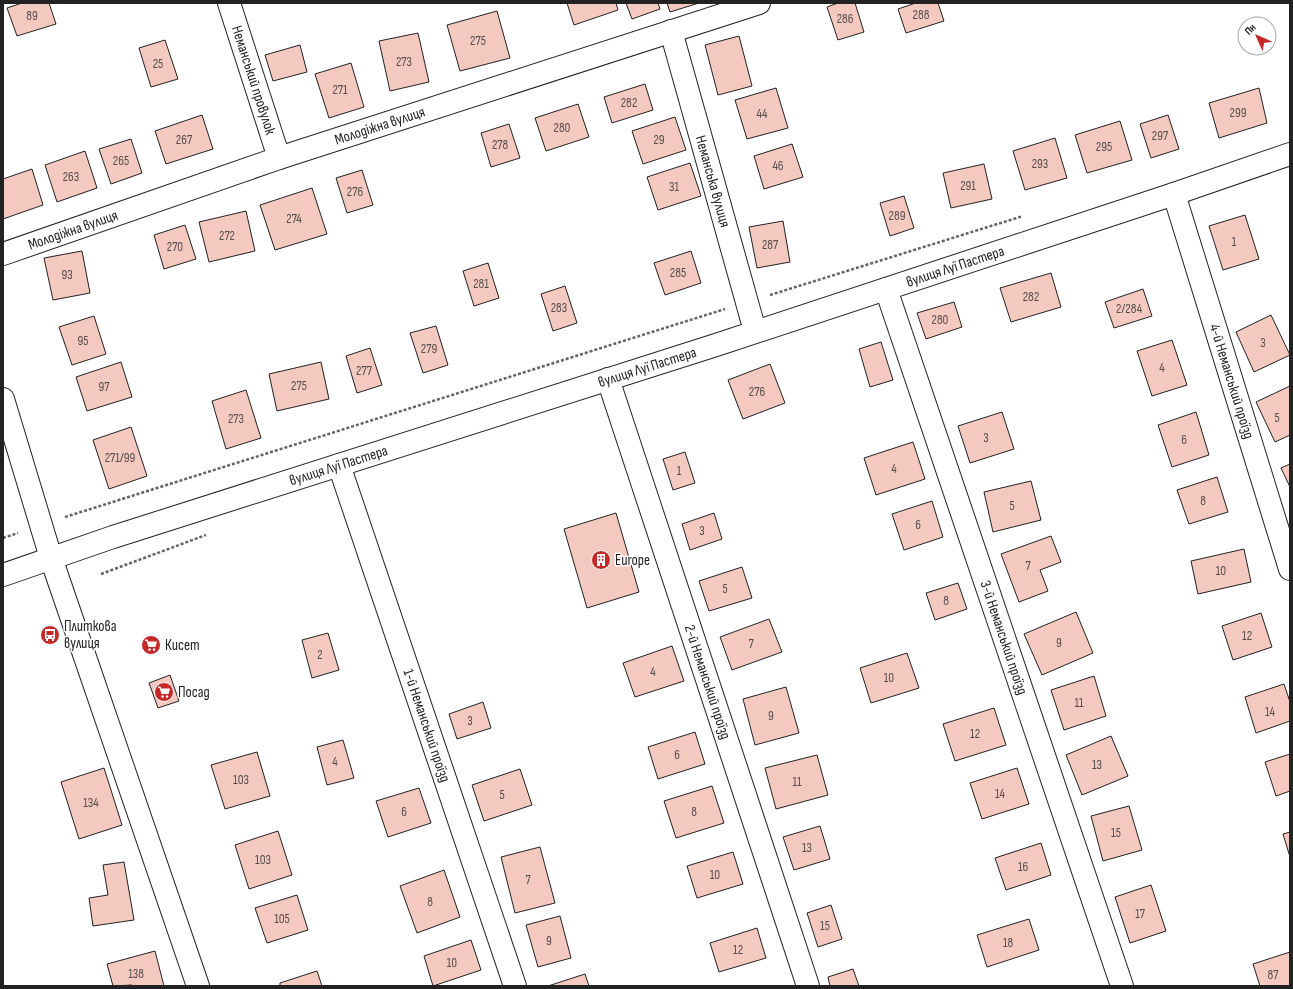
<svg xmlns="http://www.w3.org/2000/svg" width="1293" height="989" font-family="'Sofia Sans Condensed',sans-serif">
	<style>
		.building { fill: #f3c9c0; stroke: #222 }
		.lines { fill: none; stroke-linecap: round; stroke-linejoin: round }
		.minor-casing { stroke: #222; stroke-width: 24 }
		.tertiary-casing { stroke: #222; stroke-width: 24 }
		.path { stroke: #646464; stroke-width: 2.5; stroke-dasharray: 3 2; stroke-linecap: butt }
		.minor { stroke: #fff; stroke-width: 22 }
		.tertiary { stroke: #fff; stroke-width: 22 }
		.labels { text-anchor: middle; dominant-baseline: central; stroke-width: 3; stroke-linejoin: round; paint-order: stroke }
		.number-label { font-size: 13px; fill: #564c4a }
		.street-label { font-size: 15px; fill: #222; stroke: #fff }
		.poi-label { font-size: 15px; fill: #222; stroke: #fff; text-anchor: start }
	</style>
	<rect width="100%" height="100%" fill="#fff"/>
	<path class="building" d="M22 3H49L56 24 17 36 7 8Z
		M567 3H616L618 10 574 25Z
		M626 3H658L660 9 632 19Z
		M667 3H699L670 12Z
		M838 3H855L864 32 838 40 827 7Z
		M912 3H938L944 21 906 33 898 9 913 4Z
		M497 11 510 58 460 71 447 25Z
		M418 33 429 82 390 91 379 41Z
		M739 36 752 86 718 95 705 45Z
		M165 40 178 79 151 87 139 48Z
		M300 45 307 72 273 81 265 55Z
		M351 63 364 107 329 118 315 74Z
		M645 84 653 110 612 123 604 97Z
		M776 88 788 128 747 139 735 100Z
		M1259 88 1267 123 1219 138 1209 103Z
		M578 104 589 137 546 151 535 118Z
		M202 115 213 149 166 164 155 131Z
		M1168 115 1179 149 1151 158 1140 124Z
		M675 117 686 150 643 164 632 131Z
		M1120 121 1132 160 1087 173 1075 135Z
		M509 124 520 158 491 167 481 133Z
		M1055 138 1067 178 1025 190 1013 151Z
		M131 139 142 173 111 184 99 149Z
		M792 144 803 177 764 189 754 156Z
		M85 151 97 188 57 202 45 165Z
		M690 163 701 196 658 210 647 177Z
		M984 164 992 199 951 208 943 173Z
		M32 169 43 205 3 219V179Z
		M362 170 373 205 347 213 336 178Z
		M312 188 327 234 275 250 260 205Z
		M904 196 914 228 890 236 880 203Z
		M246 211 255 251 209 262 199 222Z
		M1245 215 1259 259 1223 270 1209 226Z
		M783 221 790 262 757 268 749 227Z
		M185 225 196 259 164 269 154 235Z
		M82 251 90 293 53 300 44 258Z
		M691 251 701 283 665 295 654 263Z
		M488 263 499 298 474 306 463 271Z
		M1051 273 1061 307 1011 322 1000 288Z
		M565 286 577 323 553 331 541 294Z
		M1143 289 1152 316 1114 328 1105 302Z
		M954 302 962 327 926 339 917 313Z
		M1271 315 1290 355 1254 372 1236 332Z
		M94 316 106 354 72 365 59 327Z
		M436 326 448 365 423 373 410 333Z
		M1172 340 1187 385 1152 396 1137 351Z
		M881 342 893 380 870 387 859 349Z
		M370 348 382 385 357 393 346 356Z
		M121 362 132 397 87 411 76 377Z
		M321 362 329 399 277 411 269 374Z
		M770 364 785 403 743 419 728 380Z
		M1290 386V435L1275 442 1256 402Z
		M246 390 261 438 226 449 212 401Z
		M1002 412 1014 449 970 463 958 426Z
		M1196 412 1209 455 1172 467 1158 425Z
		M131 427 147 476 109 489 93 440Z
		M913 442 925 479 876 495 864 458Z
		M685 452 695 483 673 490 663 459Z
		M1290 464V487L1281 468Z
		M1217 477 1228 512 1189 524 1177 490Z
		M1031 481 1041 520 993 532 984 492Z
		M932 501 943 537 904 550 892 514Z
		M616 513 639 592 587 608 564 529Z
		M714 513 722 539 690 550 682 524Z
		M1051 536 1061 562 1040 570 1048 591 1019 602 1001 554Z
		M1244 549 1251 582 1198 594 1191 561Z
		M742 567 752 598 709 611 699 581Z
		M958 583 967 609 935 620 926 593Z
		M1076 612 1093 653 1042 675 1024 634Z
		M1261 613 1272 647 1233 660 1222 626Z
		M769 619 782 652 732 670 720 637Z
		M328 633 339 670 312 678 302 640Z
		M672 646 684 681 635 697 623 663Z
		M907 653 919 688 871 703 860 668Z
		M170 675 179 701 158 708 149 683Z
		M1094 676 1106 716 1064 730 1051 690Z
		M1284 684 1290 702V721L1256 733 1245 697Z
		M786 687 799 733 755 745 743 699Z
		M483 702 491 728 457 739 449 714Z
		M994 708 1006 745 955 761 943 724Z
		M695 732 705 764 658 779 648 747Z
		M1111 736 1128 776 1082 795 1066 755Z
		M343 740 354 778 327 785 317 747Z
		M257 752 270 796 225 809 211 765Z
		M1290 754V791L1276 796 1265 762Z
		M817 755 828 795 776 809 765 768Z
		M104 768 122 825 79 839 61 782Z
		M1017 768 1029 804 982 819 970 783Z
		M520 769 532 805 484 821 472 785Z
		M712 786 724 823 676 838 664 801Z
		M419 788 431 823 388 837 376 801Z
		M1129 806 1142 850 1103 861 1091 816Z
		M820 826 830 859 794 870 783 837Z
		M278 831 292 875 249 889 235 845Z
		M1290 832V857L1283 834Z
		M1041 843 1051 875 1006 890 995 858Z
		M540 847 555 903 515 913 501 857Z
		M733 852 743 884 697 898 687 866Z
		M124 862 134 920 93 926 89 898 108 895 103 865Z
		M444 870 460 917 417 933 400 886Z
		M1151 885 1166 931 1130 943 1115 897Z
		M297 895 308 930 267 943 255 908Z
		M831 905 842 939 818 947 807 913Z
		M560 916 571 958 538 967 526 925Z
		M1029 919 1039 950 987 967 977 935Z
		M757 928 766 958 719 972 710 943Z
		M471 940 481 970 433 986 424 956Z
		M155 951 164 986H133L132 985 113 986 107 964Z
		M1290 952V986H1260L1253 964Z
		M853 969 859 986H830L828 977Z
		M317 971 322 986H280V983Z
		M585 974 589 986H548Z"/>
	<g class="lines">
		<defs>
			<g id="minor">
				<path id="s1" d="M229 3 279 158"/>
				<path id="s2" d="M671 31 755 331"/>
				<path id="s3" d="M1174 194 1290 569"/>
				<path id="s4" d="M3 254 279 158 759 3"/>
				<path id="s5" d="M886 289 1122 986"/>
				<path id="s6" d="M608 379 808 986"/>
				<path id="s7" d="M339 465 515 986"/>
				<path d="M51 558 198 986"/>
			</g>
			<g id="tertiary">
				<path d="M3 399 51 558"/>
				<path id="s8" d="M3 575 113 537 716 345 1174 194 1290 154"/>
			</g>
		</defs>
		<use href="#minor" class="minor-casing"/>
		<use href="#tertiary" class="tertiary-casing"/>
		<path class="path" d="M770 295 1023 216
			M65 517 725 309
			M3 538 18 533
			M101 574 206 535"/>
		<use href="#minor" class="minor"/>
		<use href="#tertiary" class="tertiary"/>
	</g>
	<defs>
		<symbol id="building-disc" viewBox="-11 -11 22 22"><circle r="9.5" fill="#c62828" stroke="#fff"/><path d="M-4-6H4V6H1V3H-1V6H-4ZM-2.5-4.3h1.7v1.8h-1.7ZM.8-4.3h1.7v1.8H.8ZM-2.5-1h1.7V.8h-1.7ZM.8-1h1.7V.8H.8Z" fill="#fff"/></symbol>
		<symbol id="bus-disc" viewBox="-11 -11 22 22"><circle r="9.5" fill="#c62828" stroke="#fff"/><path d="M-5-6H5V4H4V6H2V4H-2V6H-4V4H-5ZM-3.5-4V0h7V-4ZM-3.5 1.2v1.5H-2V1.2ZM2 1.2v1.5H3.5V1.2Z" fill="#fff"/></symbol>
		<symbol id="supermarket-disc" viewBox="-11 -11 22 22"><circle r="9.5" fill="#c62828" stroke="#fff"/><path d="M-6-5.5h2.5l.6 2H6L4.5 2H-2.5L-4.4-4H-6ZM-1.5 3.2a1.3 1.3 0 1 0 .1 0ZM3 3.2a1.3 1.3 0 1 0 .1 0Z" fill="#fff"/></symbol>
	</defs>
	<g fill-rule="evenodd">
		<use href="#building-disc" x="590" y="549" width="22" height="22"/>
		<use href="#bus-disc" x="39" y="624" width="22" height="22"/>
		<use href="#supermarket-disc" x="140" y="634" width="22" height="22"/>
		<use href="#supermarket-disc" x="153" y="681" width="22" height="22"/>
	</g>
	<g class="labels">
		<g class="number-label">
			<text x="921" y="15">288</text>
			<text x="32" y="16">89</text>
			<text x="845" y="19">286</text>
			<text x="478" y="41">275</text>
			<text x="404" y="62">273</text>
			<text x="158" y="64">25</text>
			<text x="340" y="90">271</text>
			<text x="629" y="103">282</text>
			<text x="1238" y="113">299</text>
			<text x="762" y="114">44</text>
			<text x="562" y="128">280</text>
			<text x="1160" y="136">297</text>
			<text x="184" y="140">267</text>
			<text x="659" y="140">29</text>
			<text x="500" y="145">278</text>
			<text x="1104" y="147">295</text>
			<text x="121" y="161">265</text>
			<text x="1040" y="164">293</text>
			<text x="778" y="166">46</text>
			<text x="71" y="177">263</text>
			<text x="968" y="186">291</text>
			<text x="674" y="187">31</text>
			<text x="355" y="192">276</text>
			<text x="897" y="216">289</text>
			<text x="294" y="219">274</text>
			<text x="227" y="236">272</text>
			<text x="1234" y="242">1</text>
			<text x="770" y="245">287</text>
			<text x="175" y="247">270</text>
			<text x="678" y="273">285</text>
			<text x="67" y="275">93</text>
			<text x="481" y="284">281</text>
			<text x="1031" y="297">282</text>
			<text x="559" y="308">283</text>
			<text x="1129" y="309">2/284</text>
			<text x="940" y="320">280</text>
			<text x="83" y="341">95</text>
			<text x="1263" y="343">3</text>
			<text x="429" y="349">279</text>
			<text x="1162" y="368">4</text>
			<text x="364" y="371">277</text>
			<text x="299" y="386">275</text>
			<text x="104" y="387">97</text>
			<text x="757" y="392">276</text>
			<text x="1277" y="418">5</text>
			<text x="236" y="419">273</text>
			<text x="986" y="438">3</text>
			<text x="1184" y="440">6</text>
			<text x="120" y="458">271/99</text>
			<text x="894" y="469">4</text>
			<text x="679" y="471">1</text>
			<text x="1203" y="501">8</text>
			<text x="1012" y="506">5</text>
			<text x="918" y="525">6</text>
			<text x="702" y="531">3</text>
			<text x="1028" y="566">7</text>
			<text x="1221" y="571">10</text>
			<text x="725" y="589">5</text>
			<text x="946" y="601">8</text>
			<text x="1247" y="636">12</text>
			<text x="1059" y="643">9</text>
			<text x="751" y="644">7</text>
			<text x="320" y="655">2</text>
			<text x="653" y="672">4</text>
			<text x="889" y="678">10</text>
			<text x="1079" y="703">11</text>
			<text x="1270" y="712">14</text>
			<text x="771" y="716">9</text>
			<text x="470" y="721">3</text>
			<text x="975" y="734">12</text>
			<text x="677" y="755">6</text>
			<text x="335" y="762">4</text>
			<text x="1097" y="765">13</text>
			<text x="241" y="780">103</text>
			<text x="797" y="782">11</text>
			<text x="1000" y="794">14</text>
			<text x="502" y="795">5</text>
			<text x="91" y="803">134</text>
			<text x="404" y="812">6</text>
			<text x="694" y="812">8</text>
			<text x="1116" y="833">15</text>
			<text x="807" y="848">13</text>
			<text x="263" y="860">103</text>
			<text x="1023" y="867">16</text>
			<text x="715" y="875">10</text>
			<text x="528" y="880">7</text>
			<text x="430" y="902">8</text>
			<text x="1140" y="914">17</text>
			<text x="282" y="919">105</text>
			<text x="825" y="926">15</text>
			<text x="549" y="941">9</text>
			<text x="1008" y="943">18</text>
			<text x="738" y="950">12</text>
			<text x="452" y="963">10</text>
			<text x="136" y="974">138</text>
			<text x="1273" y="975">87</text>
		</g>
		<g class="street-label">
			<text stroke="none"><textPath href="#s1" startOffset="81">Неманський провулок</textPath></text>
			<text stroke="none"><textPath href="#s4" startOffset="398">Молодіжна вулиця</textPath></text>
			<text stroke="none"><textPath href="#s2" startOffset="156">Неманська вулиця</textPath></text>
			<text stroke="none"><textPath href="#s4" startOffset="74">Молодіжна вулиця</textPath></text>
			<text stroke="none"><textPath href="#s8" startOffset="1001">вулиця Луї Пастера</textPath></text>
			<text stroke="none"><textPath href="#s8" startOffset="677">вулиця Луї Пастера</textPath></text>
			<text stroke="none"><textPath href="#s3" startOffset="196">4-й Неманський проїзд</textPath></text>
			<text stroke="none"><textPath href="#s8" startOffset="353">вулиця Луї Пастера</textPath></text>
			<text stroke="none"><textPath href="#s5" startOffset="368">3-й Неманський проїзд</textPath></text>
			<text stroke="none"><textPath href="#s6" startOffset="319">2-й Неманський проїзд</textPath></text>
			<text stroke="none"><textPath href="#s7" startOffset="275">1-й Неманський проїзд</textPath></text>
		</g>
		<g class="poi-label">
			<text x="615" y="560">Europe</text>
			<text x="64" y="626">Плиткова<tspan x="64" dy="17">вулиця</tspan></text>
			<text x="165" y="645">Кисет</text>
			<text x="178" y="692">Посад</text>
		</g>
	</g>
	<rect width="1293" height="989" fill="none" stroke="#222222" stroke-width="8"/>
	<g transform="translate(1257 36) rotate(315)"><circle r="19" fill="#ffffff" stroke="#a7a7a7"/>
	<path d="M0-3L7 15L0 10L-7 15Z" fill="#c62828"/>
	<text y="-6" font-size="11" font-weight="bold" text-anchor="middle" fill="#222222">Пн</text>
	</g>
</svg>
